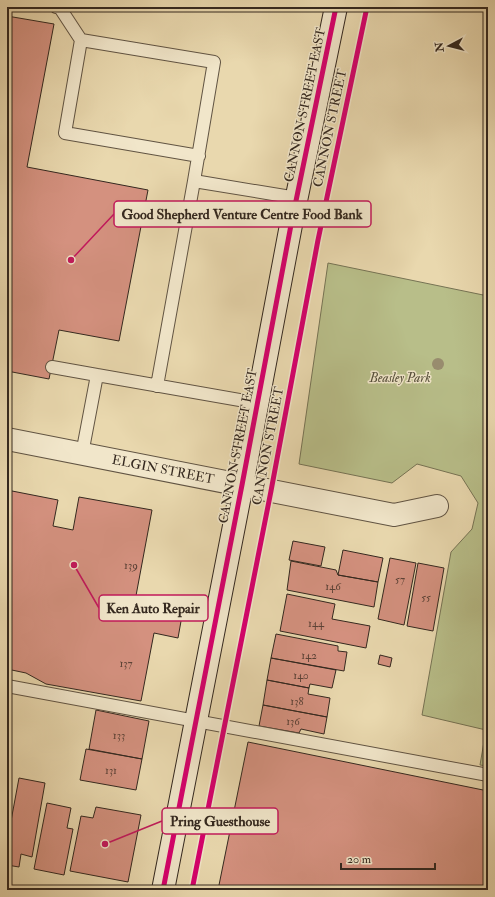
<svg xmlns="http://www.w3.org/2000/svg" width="495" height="897" font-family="'IM FELL Double Pica',serif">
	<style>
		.green { fill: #b8be89; stroke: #767354 }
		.building { fill: #d4917f; stroke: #34281f }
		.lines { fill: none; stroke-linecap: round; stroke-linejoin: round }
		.service-casing { stroke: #615443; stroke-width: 14 }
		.minor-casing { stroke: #615443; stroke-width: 24 }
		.secondary-casing { stroke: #34281f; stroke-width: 24 }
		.service { stroke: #f1e6ca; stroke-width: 12 }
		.minor { stroke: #f1e6ca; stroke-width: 22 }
		.secondary { stroke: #f1e6ca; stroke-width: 22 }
		.cycleway-casing { stroke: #f1e6ca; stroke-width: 8 }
		.cycleway { stroke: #d6006c; stroke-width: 5 }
		.tree { fill: #988c6e }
		.labels { text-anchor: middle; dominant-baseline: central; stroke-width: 3; stroke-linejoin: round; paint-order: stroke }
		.number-label { font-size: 11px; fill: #5c4237 }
		.street-label { font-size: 13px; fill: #34281f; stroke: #f1e6ca }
		.park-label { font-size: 13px; font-style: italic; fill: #554e3a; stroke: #f1e6ca }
		.leader { fill: none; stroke: #c2185b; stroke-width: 1.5 }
		.callout-dot { fill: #c2185b; stroke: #f1e6ca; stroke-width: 1.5 }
		.callout { fill: #f1e6ca; stroke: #c2185b; stroke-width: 1.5 }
		.callout-label { font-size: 14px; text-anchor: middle; font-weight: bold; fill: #34281f }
	</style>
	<rect width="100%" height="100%" fill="#e9d8ae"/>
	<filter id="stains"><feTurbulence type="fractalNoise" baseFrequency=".005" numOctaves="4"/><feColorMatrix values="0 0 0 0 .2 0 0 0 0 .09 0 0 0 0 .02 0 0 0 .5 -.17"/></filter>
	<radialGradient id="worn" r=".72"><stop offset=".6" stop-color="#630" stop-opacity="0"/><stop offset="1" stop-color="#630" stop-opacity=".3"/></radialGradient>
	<path class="green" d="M328 263 488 296V766L480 765 486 730 422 715 451 552 472 529 478 503 461 476 417 464 392 483 299 464Z"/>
	<path class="building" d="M7 16 54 24 27 167 148 190 119 341 59 330 49 379 7 371Z
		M7 490 58 500 53 526 73 530 79 497 152 510 135 601 183 610 178 638 154 633 141 701 46 684 26 673 7 669Z
		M293 541 325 547 321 566 289 560Z
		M343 550 383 558 378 582 338 575Z
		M390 558 416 563 404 625 378 619Z
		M291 561 336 570 338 575 378 582 374 607 287 590Z
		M418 563 444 568 433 631 407 626Z
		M287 594 335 604 332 619 370 626 366 648 280 631Z
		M276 634 338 646V651L347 652 344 671 271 658Z
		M380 655 392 658 390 667 378 664Z
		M271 658 336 670 332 688 310 684 309 688 267 680Z
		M267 680 309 688 308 694 330 698 327 717 263 705Z
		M263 705 327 717 324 734 301 729 299 733 259 726Z
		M96 710 149 721 142 759 89 749Z
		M248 742 488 791V890H218Z
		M86 749 142 759 136 790 80 780Z
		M19 778 45 783 32 857 21 854 19 867 7 865V820L11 821Z
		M47 803 71 808 67 828 73 829 64 875 34 869Z
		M96 807 141 815 128 882 70 871 81 816 93 818Z"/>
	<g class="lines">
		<defs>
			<path id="service" d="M56 7 60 8 81 40
				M194 181 297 198
				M52 367 97 375
				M157 386 194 181 214 62 81 40 65 133 199 156
				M82 454 97 375 257 403
				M7 686 488 775"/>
			<g id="minor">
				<path id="s1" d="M7 439 394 515 437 506"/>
			</g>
			<path id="secondary" d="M163 890 242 485 291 225 336 7"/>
		</defs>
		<use href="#service" class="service-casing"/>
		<use href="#minor" class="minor-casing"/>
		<use href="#secondary" class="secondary-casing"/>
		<use href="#service" class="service"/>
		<use href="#minor" class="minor"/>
		<use href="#secondary" class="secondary"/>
		<defs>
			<path id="cycleway" d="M163 890 242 485 291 225 336 7
				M192 890 271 491 318 240 367 7"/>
		</defs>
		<use href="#cycleway" class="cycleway-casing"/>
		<use href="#cycleway" class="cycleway"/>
	</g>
	<circle class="tree" cx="438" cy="364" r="6"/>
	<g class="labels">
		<g class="number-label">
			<text x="131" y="565">139</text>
			<text x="400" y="579">57</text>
			<text x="333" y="586">146</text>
			<text x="426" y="597">55</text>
			<text x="316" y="623">144</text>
			<text x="309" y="655">142</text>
			<text x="126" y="663">137</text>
			<text x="301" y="675">140</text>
			<text x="297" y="701">138</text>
			<text x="293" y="721">136</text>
			<text x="119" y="735">133</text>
			<text x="111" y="770">131</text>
		</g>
		<g class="street-label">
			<text transform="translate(305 105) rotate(-78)">CANNON STREET EAST</text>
			<text transform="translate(330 128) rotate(-78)">CANNON STREET</text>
			<text transform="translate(238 446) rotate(-79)">CANNON STREET EAST</text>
			<text transform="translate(268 446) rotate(-79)">CANNON STREET</text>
			<text stroke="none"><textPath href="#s1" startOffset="159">ELGIN STREET</textPath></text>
		</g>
		<g class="park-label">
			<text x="400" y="378">Beasley Park</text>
		</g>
	</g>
	<path class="leader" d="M71 260L114 214M74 565L99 608M105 844L162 821"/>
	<g class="callout-dot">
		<circle cx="71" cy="260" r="4"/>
		<circle cx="74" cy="565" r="4"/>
		<circle cx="105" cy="844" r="4"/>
	</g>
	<g class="callout">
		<rect x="114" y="201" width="257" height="26" rx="4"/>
		<rect x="99" y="595" width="109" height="26" rx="4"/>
		<rect x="162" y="808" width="116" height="26" rx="4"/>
	</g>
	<g class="callout-label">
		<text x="242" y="219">Good Shepherd Venture Centre Food Bank</text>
		<text x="153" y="613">Ken Auto Repair</text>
		<text x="220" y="826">Pring Guesthouse</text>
	</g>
	<rect width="495" height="897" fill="none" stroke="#e9d8ae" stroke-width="24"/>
	<rect x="8" y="8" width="479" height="881" fill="none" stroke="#34281f" stroke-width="2"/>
	<rect x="12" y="12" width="471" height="873" fill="none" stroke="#34281f"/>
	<g transform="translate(449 46) rotate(263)" stroke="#f1e6ca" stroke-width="3" paint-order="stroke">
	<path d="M0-3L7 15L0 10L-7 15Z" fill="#34281f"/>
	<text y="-6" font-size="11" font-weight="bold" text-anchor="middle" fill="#34281f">N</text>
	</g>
	<path d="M341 863v6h94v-6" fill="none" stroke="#34281f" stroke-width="2"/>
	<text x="347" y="863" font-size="12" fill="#34281f" stroke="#f1e6ca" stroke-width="3" paint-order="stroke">20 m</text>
	<rect width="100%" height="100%" filter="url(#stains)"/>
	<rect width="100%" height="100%" fill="url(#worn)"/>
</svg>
